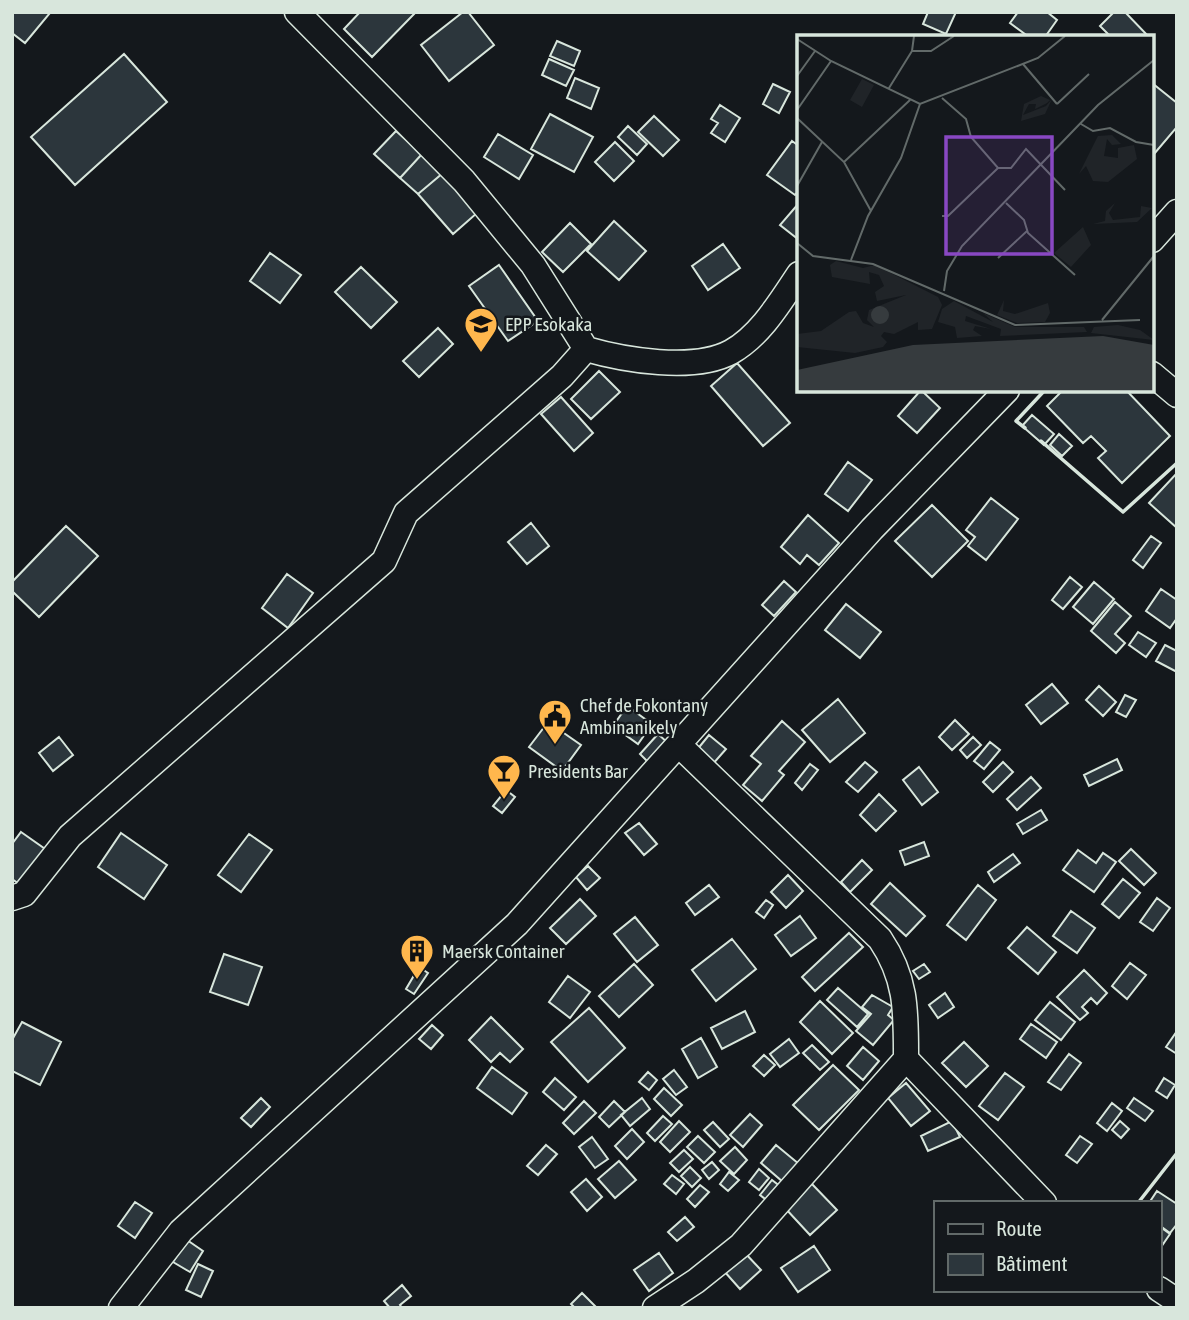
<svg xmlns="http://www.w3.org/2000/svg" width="1189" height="1320" font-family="'Asap Condensed',sans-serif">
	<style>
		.building { fill: #2c363c; stroke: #d8e6dc; stroke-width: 2 }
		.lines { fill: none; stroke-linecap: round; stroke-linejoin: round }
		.minor-casing { stroke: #d8e6dc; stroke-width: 27 }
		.minor { stroke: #14181c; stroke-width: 24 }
		.wall { stroke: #d8e6dc; stroke-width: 3.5 }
		.labels { text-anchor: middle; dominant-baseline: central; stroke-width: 5; stroke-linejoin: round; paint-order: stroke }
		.poi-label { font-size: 19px; fill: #d8e6dc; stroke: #14181c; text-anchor: start }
		.inset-road { fill: none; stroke: #626a69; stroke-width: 2 }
		.view { fill: #8948c3; fill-opacity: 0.15; stroke: #8948c3; stroke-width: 3.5 }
		.inset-edge { fill: none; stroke: #d8e6dc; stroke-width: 3.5 }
	</style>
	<rect width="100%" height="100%" fill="#14181c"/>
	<path class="building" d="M12 12H50V13L25 43 12 33Z
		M360 12H416L372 57 344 29Z
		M463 12H468L494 45 449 81 421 45Z
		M928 12H956L946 34 923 24Z
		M1018 12H1047L1057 20 1045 37H1029L1010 23Z
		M1114 12H1125L1149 37H1111L1100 26Z
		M557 41 580 51 574 66 550 56Z
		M124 54 167 102 75 185 31 137Z
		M549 59 574 70 566 86 542 75Z
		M575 78 599 88 591 109 567 98Z
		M1152 83 1177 103V127L1154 154Z
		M773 84 790 92 779 113 763 104Z
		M720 105 740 118 725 142 711 133 718 123 711 119Z
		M550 114 593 137 574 172 531 149Z
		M654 116 679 140 663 156 638 132Z
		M628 126 647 144 637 155 618 137Z
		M396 131 422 154 400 178 374 154Z
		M498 134 533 155 519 179 484 157Z
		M792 141 799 146V190L795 195 767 175Z
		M615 142 634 161 614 181 595 162Z
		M422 154 443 173 418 194 400 178Z
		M443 173 477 213 453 234 418 194Z
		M799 203V240L780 225Z
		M614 221 646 251 619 280 587 251Z
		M570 223 591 244 563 272 542 252Z
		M723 244 740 268 708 290 692 266Z
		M270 253 301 275 280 303 250 281Z
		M499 265 538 321 508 341 469 286Z
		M361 267 397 302 371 328 335 292Z
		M438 328 453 344 419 377 403 361Z
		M737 363 790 423 763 446 711 386Z
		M599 371 620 392 591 419 571 399Z
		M921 390 940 408 917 433 898 416Z
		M1063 390H1126L1170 436 1122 483 1098 458 1106 451 1091 436 1083 443 1047 406Z
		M561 397 593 433 574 451 541 414Z
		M1032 415 1054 434 1044 445 1022 426Z
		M1059 434 1072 446 1062 456 1050 445Z
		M848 462 872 480 848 511 825 494Z
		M1177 473V528L1149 503Z
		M991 498 1018 519 986 560 968 546 975 537 966 530Z
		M932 505 968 541 932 577 895 541Z
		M808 515 839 543 819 565 807 555 800 564 781 547Z
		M531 523 549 546 527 564 508 542Z
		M66 526 98 556 39 617 12 591V582Z
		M1151 536 1161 543 1143 568 1133 560Z
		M287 574 313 593 288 628 262 608Z
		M1070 577 1082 587 1063 609 1052 600Z
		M784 581 796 592 774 616 762 605Z
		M1094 582 1114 599 1093 624 1073 607Z
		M1161 589 1177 600V618L1170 628 1146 611Z
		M1115 602 1131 616 1115 634 1125 643 1116 653 1091 631Z
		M846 604 881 632 860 658 825 630Z
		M1138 632 1156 643 1146 657 1129 645Z
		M1165 645 1177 651V672L1156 661Z
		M1052 684 1068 703 1041 724 1026 705Z
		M1099 686 1116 702 1103 716 1086 700Z
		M1125 695 1136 700 1126 717 1116 712Z
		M838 699 865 733 830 762 802 730Z
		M627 706 652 724 638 744 613 726Z
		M955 720 969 734 952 750 939 737Z
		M782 721 805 742 779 771 784 775 762 801 743 785 761 764 751 756Z
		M548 722 581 745 562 771 529 747Z
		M658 734 668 743 649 763 640 754Z
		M709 735 726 749 712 765 696 751Z
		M59 737 73 755 53 771 39 753Z
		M973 737 981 745 967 758 960 750Z
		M990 742 1000 750 984 769 974 761Z
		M1117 759 1122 770 1089 786 1084 775Z
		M865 762 877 772 858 792 846 782Z
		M1003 762 1013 772 993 792 983 782Z
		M810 764 818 770 802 790 795 783Z
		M919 767 938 792 922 805 903 780Z
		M1031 777 1041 788 1017 810 1007 799Z
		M506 790 515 797 502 813 493 806Z
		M879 794 896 811 876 831 860 815Z
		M1041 810 1047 820 1023 834 1017 824Z
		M639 823 657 844 644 855 625 833Z
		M21 832 48 851 22 886 12 879V844Z
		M121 833 167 865 144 899 98 867Z
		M249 834 272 850 241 892 218 875Z
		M924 842 929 856 905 865 900 851Z
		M1131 849 1156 873 1144 885 1119 861Z
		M1078 850 1096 863 1103 853 1116 862 1094 892 1063 870Z
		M1013 854 1020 863 994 882 988 872Z
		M862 860 872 870 850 892 841 882Z
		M588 866 600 878 587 890 576 877Z
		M788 875 803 891 786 908 771 892Z
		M1123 879 1140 893 1119 918 1102 904Z
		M890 883 925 916 906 936 871 904Z
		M709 885 719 897 695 915 686 903Z
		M978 885 996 900 966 940 947 925Z
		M1157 898 1170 908 1153 931 1140 922Z
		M580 899 596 916 566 944 550 928Z
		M766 900 773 905 764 918 756 912Z
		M1071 911 1095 928 1077 953 1053 936Z
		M800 916 816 938 791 956 775 935Z
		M635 917 658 945 637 962 614 934Z
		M1027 927 1056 952 1038 974 1008 948Z
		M849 933 863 947 815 991 802 977Z
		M732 939 756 969 716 1001 692 970Z
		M224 954 262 967 248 1005 210 992Z
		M1130 963 1146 975 1127 999 1112 986Z
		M634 964 653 985 619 1017 599 996Z
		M924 964 930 972 919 979 913 971Z
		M419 967 428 973 414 994 406 989Z
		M1084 970 1107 993 1097 1004 1091 998 1082 1007 1088 1013 1080 1020 1057 997Z
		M568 976 590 992 570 1018 549 1002Z
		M838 988 868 1014 857 1027 827 1000Z
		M945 993 954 1007 938 1018 929 1005Z
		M872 995 893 1007 888 1015 894 1020 873 1045 856 1031 871 1014 862 1007Z
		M820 1001 853 1033 832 1054 800 1022Z
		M1050 1002 1075 1022 1061 1040 1035 1020Z
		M589 1008 625 1048 588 1082 551 1042Z
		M745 1011 755 1032 722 1049 711 1028Z
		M491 1017 523 1049 510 1062 500 1053 491 1062 469 1040Z
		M22 1022 61 1042 40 1085 12 1071V1040Z
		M1031 1024 1057 1042 1046 1058 1020 1039Z
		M432 1025 443 1035 431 1049 419 1039Z
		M1177 1031V1054L1166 1047Z
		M701 1038 717 1067 698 1078 682 1049Z
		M789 1039 799 1053 780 1067 770 1054Z
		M964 1042 988 1066 966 1087 942 1063Z
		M812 1045 829 1062 820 1070 803 1053Z
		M863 1047 879 1061 863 1080 847 1066Z
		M1069 1054 1081 1063 1061 1090 1048 1082Z
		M764 1055 775 1065 764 1076 753 1066Z
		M833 1065 859 1090 819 1130 793 1105Z
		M492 1067 527 1093 512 1114 477 1088Z
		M674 1070 687 1087 676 1095 663 1079Z
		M648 1072 657 1080 649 1090 639 1082Z
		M1005 1073 1024 1087 998 1120 979 1106Z
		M555 1078 576 1097 564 1110 543 1092Z
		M1164 1078 1175 1085 1167 1098 1156 1091Z
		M906 1083 930 1111 911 1126 888 1098Z
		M664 1088 682 1105 671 1116 654 1099Z
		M261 1098 270 1107 251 1127 241 1118Z
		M642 1098 650 1109 630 1126 621 1115Z
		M1134 1098 1153 1111 1145 1121 1127 1108Z
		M584 1101 596 1113 574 1134 563 1123Z
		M614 1101 625 1112 609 1127 599 1117Z
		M1112 1103 1122 1111 1107 1131 1097 1123Z
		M750 1114 762 1125 743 1147 730 1135Z
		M663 1116 672 1124 655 1141 647 1133Z
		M679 1121 690 1132 670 1152 660 1142Z
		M952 1121 960 1137 928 1151 921 1136Z
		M1120 1121 1129 1129 1121 1138 1112 1130Z
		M713 1122 729 1139 720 1147 704 1130Z
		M632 1129 644 1142 627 1159 615 1146Z
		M698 1136 715 1152 704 1163 687 1147Z
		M1080 1136 1092 1144 1077 1163 1066 1155Z
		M592 1137 608 1159 595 1168 579 1147Z
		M546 1145 557 1154 538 1175 527 1166Z
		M776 1145 799 1164 783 1182 761 1163Z
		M735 1147 747 1160 734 1174 720 1161Z
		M684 1150 693 1159 679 1172 670 1163Z
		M619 1161 636 1180 615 1198 598 1179Z
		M712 1162 719 1170 709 1179 702 1170Z
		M690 1167 701 1178 692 1187 681 1176Z
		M759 1169 769 1178 759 1190 749 1182Z
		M729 1172 739 1180 728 1191 720 1184Z
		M672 1175 684 1184 676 1194 664 1184Z
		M586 1179 602 1197 587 1211 571 1192Z
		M772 1180 781 1187 769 1202 760 1195Z
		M811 1183 837 1210 810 1235 785 1208Z
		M700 1185 709 1192 695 1207 687 1199Z
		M1157 1191 1177 1204V1224L1170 1233 1159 1225V1203H1149Z
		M135 1202 152 1213 135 1238 118 1226Z
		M685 1217 694 1227 677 1241 668 1232Z
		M1159 1226 1170 1234 1159 1250Z
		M187 1240 203 1251 190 1272 173 1262Z
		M814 1246 830 1270 798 1292 781 1268Z
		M744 1252 761 1270 740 1289 724 1271Z
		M659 1253 673 1273 649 1291 634 1270Z
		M198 1264 213 1271 201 1297 186 1290Z
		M402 1285 411 1296 400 1305 402 1308H390L384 1301Z
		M582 1293 597 1308H575L571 1304Z"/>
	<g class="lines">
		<defs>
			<path id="minor" d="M297 12 464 181 533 265 586 349C624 360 694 372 731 352 761 335 780 302 799 274
				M1152 240 1177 212
				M1152 374 1177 395
				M679 745 880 939C907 979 906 1011 906 1059L1044 1203
				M12 898 24 894 70 836 384 561 406 513 562 376 586 349
				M1159 1289 1177 1301
				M121 1308 181 1231 517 924 872 529 1007 390
				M655 1308 696 1281 741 1245 906 1059"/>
		</defs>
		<use href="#minor" class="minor-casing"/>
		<use href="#minor" class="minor"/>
		<path class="wall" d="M1025 428 1016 421 1045 390
			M1041 441 1123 512 1177 463
			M1138 1203 1177 1153"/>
	</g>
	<defs>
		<symbol id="school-pin" viewBox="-11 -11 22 30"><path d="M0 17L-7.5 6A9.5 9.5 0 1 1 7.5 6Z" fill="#ffb74d" stroke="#14181c"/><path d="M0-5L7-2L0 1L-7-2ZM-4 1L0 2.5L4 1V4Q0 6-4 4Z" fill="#111"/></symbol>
		<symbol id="civic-pin" viewBox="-11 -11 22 30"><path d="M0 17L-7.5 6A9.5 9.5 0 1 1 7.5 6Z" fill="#ffb74d" stroke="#14181c"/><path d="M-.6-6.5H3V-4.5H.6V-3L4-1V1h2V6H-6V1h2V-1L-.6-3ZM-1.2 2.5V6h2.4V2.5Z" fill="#111"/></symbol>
		<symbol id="bar-pin" viewBox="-11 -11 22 30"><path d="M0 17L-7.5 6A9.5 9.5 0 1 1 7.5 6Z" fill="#ffb74d" stroke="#14181c"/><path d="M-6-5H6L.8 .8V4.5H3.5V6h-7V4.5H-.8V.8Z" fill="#111"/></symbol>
		<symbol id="building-pin" viewBox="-11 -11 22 30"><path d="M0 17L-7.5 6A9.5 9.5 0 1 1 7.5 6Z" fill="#ffb74d" stroke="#14181c"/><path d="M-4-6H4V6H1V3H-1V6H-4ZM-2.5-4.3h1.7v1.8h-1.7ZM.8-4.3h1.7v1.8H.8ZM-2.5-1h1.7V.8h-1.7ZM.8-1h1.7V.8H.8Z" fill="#111"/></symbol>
	</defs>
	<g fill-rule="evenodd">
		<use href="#school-pin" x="462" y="305" width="38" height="52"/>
		<use href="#civic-pin" x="536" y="697" width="38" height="52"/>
		<use href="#bar-pin" x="485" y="752" width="38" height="52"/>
		<use href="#building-pin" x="398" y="932" width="38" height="52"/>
	</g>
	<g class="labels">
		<g class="poi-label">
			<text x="505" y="324">EPP Esokaka</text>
			<text x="580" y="705">Chef de Fokontany<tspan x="580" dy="22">Ambinanikely</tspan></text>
			<text x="528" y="771">Presidents Bar</text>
			<text x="442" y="951">Maersk Container</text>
		</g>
	</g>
	<g transform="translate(797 35)">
		<rect width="357" height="357" fill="#14181c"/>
		<path d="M65 44 77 50 65 72 53 65ZM244 61 253 65 250 68 238 74 239 69H232L226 80 249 71 255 64 248 79 224 86 227 69ZM315 100 324 109 315 110 310 104 307 121 321 123V113L337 110 340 124 311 147 296 146 289 131 282 139 301 101ZM318 168 312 178 316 185 343 182 344 171 355 173 340 187 296 189 308 186 309 176ZM286 192 294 210 274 232 257 218ZM39 226 66 233 78 230 141 262 145 270 135 294 121 295V287L97 299 87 297 84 301 90 307 86 312 58 318 0 312V299L24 296 52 277 59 276 66 288 77 292 70 285 72 275 109 260 80 266 78 257 87 251 82 240 72 237 73 249 35 242 33 230ZM207 265 206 276 218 279 251 268 253 278 248 287 220 288 200 280ZM157 266 196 287 186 278 218 292H287L290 297 203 301 204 294 169 281 168 286 194 294 178 291 176 295 185 301 160 303 158 292 141 287 145 274ZM321 290 343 295 357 305 294 298 297 292Z" fill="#202428"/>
		<path d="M74 280a9 9 0 1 1 18 0a9 9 0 1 1-18 0ZM306 301 357 310V356H0V335L116 310Z" fill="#363b3e"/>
		<path class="inset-road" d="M0 4 34 26 123 69 241 23 268 1M115 16H134L157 1M226 29 260 69M0 41 18 16M92 53 115 16 117 1M145 63 169 84 174 102 201 133H214L229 114 268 155M260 69 292 39M0 75 34 26M0 83 47 127 74 176M284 89 296 96 313 93 339 107 357 110M47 127 113 65M0 151 25 107M209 168 227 185 231 198 278 240M145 181H151L201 133M0 208 16 221 76 229 218 290 343 285M201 223 230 196M54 225 71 181 104 123 123 69M147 256 150 236 165 211 301 70 357 25M305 285 357 221"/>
		<path class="view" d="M149 102H255V219H149Z"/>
		<rect width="357" height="357" class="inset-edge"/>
	</g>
	<rect width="1189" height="1320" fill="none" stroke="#d8e6dc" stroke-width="28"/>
	<rect x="934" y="1201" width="228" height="91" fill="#14181c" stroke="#626a69" stroke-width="2"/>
	<rect x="948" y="1224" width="35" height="10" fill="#14181c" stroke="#626a69" stroke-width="2"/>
	<text x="996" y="1236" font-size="21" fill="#d8e6dc">Route</text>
	<rect x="948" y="1254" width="35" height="21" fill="#2c363c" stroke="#626a69" stroke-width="2"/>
	<text x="996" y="1271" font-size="21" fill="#d8e6dc">Bâtiment</text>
</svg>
